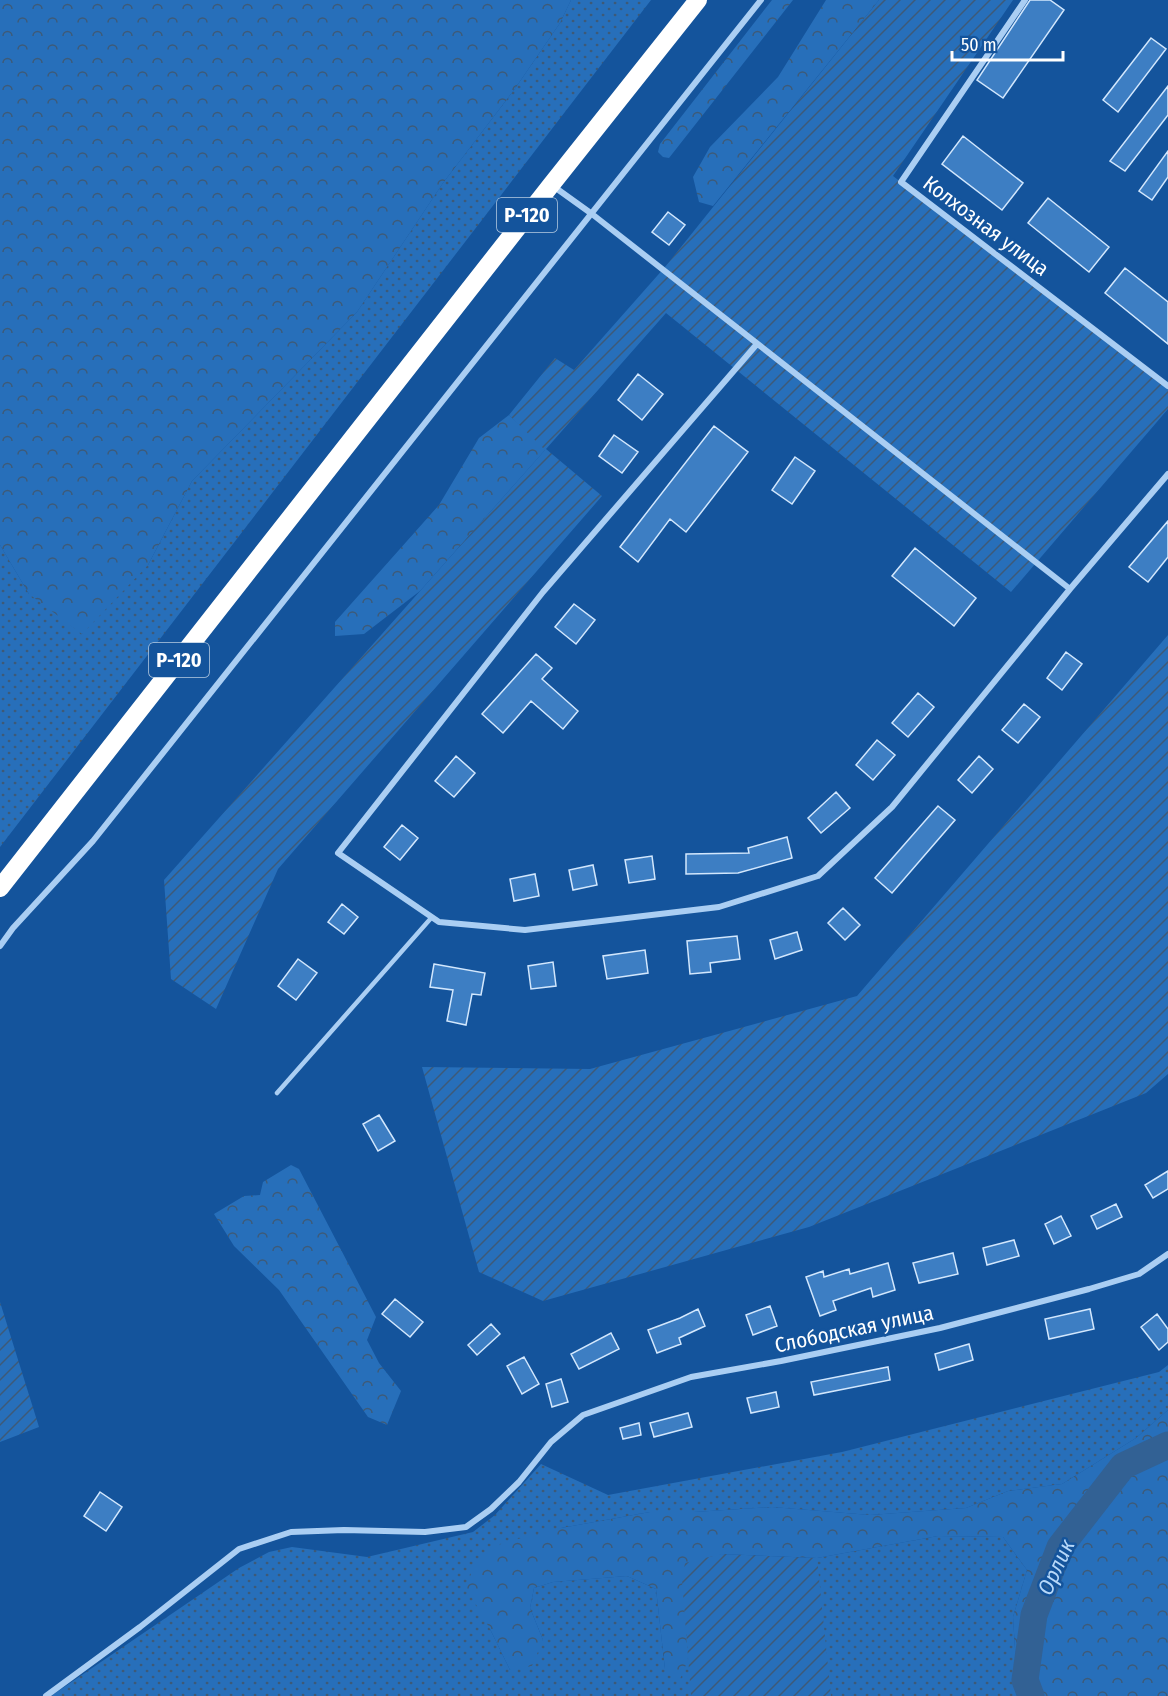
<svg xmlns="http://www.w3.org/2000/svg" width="1168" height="1696" font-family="'Fira Sans Condensed',sans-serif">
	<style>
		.grass { fill: url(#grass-dots) }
		.forest { fill: url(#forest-crowns) }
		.garden { fill: url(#garden-furrows) }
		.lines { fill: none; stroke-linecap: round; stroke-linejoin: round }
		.river { stroke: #326194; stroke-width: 27 }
		.building { fill: #3d7ec3; stroke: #d2e7fd; stroke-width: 1.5 }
		.lane { stroke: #aacef3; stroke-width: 4.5 }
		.street { stroke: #aacef3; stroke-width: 6 }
		.highway { stroke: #fff; stroke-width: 18 }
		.labels { text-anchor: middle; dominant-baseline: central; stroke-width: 5; stroke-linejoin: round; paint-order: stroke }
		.shield { fill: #14549c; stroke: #b8cce1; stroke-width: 1.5 }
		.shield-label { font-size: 20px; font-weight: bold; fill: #fff }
		.street-label { font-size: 21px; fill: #fff; stroke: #14549c }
		.water-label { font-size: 22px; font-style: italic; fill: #b7d8f9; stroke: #14549c }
	</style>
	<defs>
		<pattern id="grass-dots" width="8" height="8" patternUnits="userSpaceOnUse" patternTransform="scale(1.5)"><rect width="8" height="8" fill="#276fba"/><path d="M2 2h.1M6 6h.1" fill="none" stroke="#3d5a78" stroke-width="1.8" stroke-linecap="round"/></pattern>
		<pattern id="forest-crowns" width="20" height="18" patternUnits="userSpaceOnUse" patternTransform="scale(1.5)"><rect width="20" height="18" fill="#276fba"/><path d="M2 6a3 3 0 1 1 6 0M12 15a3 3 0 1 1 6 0" fill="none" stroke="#3d5a78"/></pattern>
		<pattern id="garden-furrows" width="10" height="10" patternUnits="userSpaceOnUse" patternTransform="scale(1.5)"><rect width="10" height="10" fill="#276fba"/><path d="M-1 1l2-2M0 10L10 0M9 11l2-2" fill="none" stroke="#3d5a78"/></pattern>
	</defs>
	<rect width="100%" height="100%" fill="#14549c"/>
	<path class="grass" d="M571 0H651L0 847V545L29 594 148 565 192 481 357 312 443 183 514 90 560 23Z
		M1168 1365V1410L1136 1438 1062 1484 1008 1491 966 1508 870 1515 772 1507 694 1512H650L561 1528 490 1629 510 1670 543 1640 530 1608 534 1588 553 1582 627 1576 656 1589 665 1669 682 1580 817 1558 938 1536 1003 1537 1027 1570 1013 1617 1018 1696H51L239 1568 269 1552 292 1547 367 1557 473 1532 495 1515 541 1464 608 1495 842 1452 1159 1372Z"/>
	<path class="forest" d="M0 0H571L560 23 514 90 443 183 357 312 192 481 148 565 82 634 29 594 0 545Z
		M772 0H793L669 158 663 157 658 152 660 144Z
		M826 0H879L713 206 699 202 693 177 710 147 778 77Z
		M509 415 546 449 420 591 364 634 335 636V622L439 505 479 438Z
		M291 1165 299 1169 376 1317 367 1340 379 1363 401 1391 387 1425 368 1417 279 1290 234 1246 214 1214 244 1196 260 1195 263 1182Z
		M1168 1410V1696H1018L1013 1617 1027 1570 1003 1537 938 1536 817 1558 721 1554 682 1580 688 1660 680 1679 665 1669 656 1589 627 1576 553 1582 534 1588 530 1608 543 1640 532 1666 510 1670 490 1629 466 1587 474 1566 502 1543 561 1528 650 1512H694L772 1507 870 1515 966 1508 1008 1491 1062 1484 1136 1438Z"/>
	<path class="garden" d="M879 0H1013L893 176 1168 387V409L1011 592 666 313 546 449 602 496 278 869 216 1009 171 979 164 880 545 450 509 415 555 358 574 370 665 267Z
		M1168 635V1074L1146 1093 809 1227 543 1301 479 1272 422 1067 590 1069 857 996Z
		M0 1302 39 1427 0 1442Z
		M721 1554 817 1558 831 1696H691L682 1580 685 1563Z"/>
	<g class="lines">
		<path class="river" d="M1031 1696 1025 1680 1034 1615 1060 1547 1123 1466 1168 1445"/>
	</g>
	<path class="building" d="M1030 0H1050L1064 10 1003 98 977 80Z
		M1151 38 1166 49 1118 112 1103 100Z
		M1168 86V115L1125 171 1110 161Z
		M963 136 1023 183 1002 210 942 164Z
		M1168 151V177L1152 200 1139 191Z
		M1048 198 1109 247 1089 272 1028 223Z
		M668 212 685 225 669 245 652 232Z
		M1125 268 1168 302V344L1105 293Z
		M638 374 663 394 642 420 618 400Z
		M714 426 748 452 686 532 670 519 638 562 620 547Z
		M614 435 638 452 622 473 599 456Z
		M795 457 815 471 792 504 772 490Z
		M1168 521V557L1148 582 1129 567Z
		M915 548 976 598 954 626 892 576Z
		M574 604 595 620 576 644 555 627Z
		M1066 652 1082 664 1062 690 1047 678Z
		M536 654 552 668 542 679 578 711 563 729 531 701 503 733 482 714Z
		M918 693 934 707 908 737 892 723Z
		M1024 704 1040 717 1018 743 1002 730Z
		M877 740 895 755 873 780 856 765Z
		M456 756 475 773 454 797 435 781Z
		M979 756 993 769 972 793 958 780Z
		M836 792 850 808 821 833 808 818Z
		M938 806 955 820 892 893 875 878Z
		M402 825 418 838 400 860 384 847Z
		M787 837 792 858 738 873 686 874V854L749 853 748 848Z
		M652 856 655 879 629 883 625 860Z
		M593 865 597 885 573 890 569 870Z
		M535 874 539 896 514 901 510 879Z
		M342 904 358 917 344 934 328 922Z
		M843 908 860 925 845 940 828 923Z
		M797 932 802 950 775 959 770 940Z
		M737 936 740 959 710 963 711 972 690 974 687 941Z
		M645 950 648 973 607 979 603 956Z
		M298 959 317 973 296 1000 278 986Z
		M553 962 556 986 531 989 528 966Z
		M434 964 485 973 481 995 472 994 466 1025 447 1021 453 990 430 987Z
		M379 1115 395 1141 378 1151 363 1124Z
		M1168 1171V1189L1153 1198 1145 1185Z
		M1116 1204 1122 1217 1097 1229 1091 1216Z
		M1061 1216 1071 1236 1054 1244 1045 1224Z
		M1014 1240 1019 1256 987 1265 983 1248Z
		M953 1253 958 1274 919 1283 913 1263Z
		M888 1263 895 1290 873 1297 871 1288 833 1301 836 1310 820 1316 806 1277 823 1271 824 1277 849 1269 850 1274Z
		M395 1299 423 1322 410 1337 382 1314Z
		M770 1306 777 1326 753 1335 746 1315Z
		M698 1309 705 1326 679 1338 681 1344 657 1353 648 1330 680 1318Z
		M1090 1309 1094 1329 1049 1339 1045 1319Z
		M1157 1314 1168 1329V1342L1159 1350 1141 1327Z
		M491 1324 500 1334 477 1355 468 1345Z
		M611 1333 619 1349 579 1369 571 1354Z
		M969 1344 973 1360 939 1370 935 1354Z
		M524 1357 539 1384 522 1394 507 1366Z
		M888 1367 890 1380 814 1395 811 1382Z
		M561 1379 568 1402 552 1407 546 1384Z
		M776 1392 779 1407 751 1413 747 1398Z
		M688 1413 692 1427 654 1437 650 1423Z
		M639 1423 641 1435 623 1439 620 1428Z
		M100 1492 122 1507 106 1531 84 1516Z"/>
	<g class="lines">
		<path class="lane" d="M277 1093 432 917"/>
		<path class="street" d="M1025 0 901 182 1168 386
			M553 186 592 214 1070 589 892 807 818 876 719 907 525 930 439 922 338 853 543 592 757 344
			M1070 589 1168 474
			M0 946 13 928 93 841 761 0
			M46 1696 140 1627 239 1549 291 1532 344 1530 425 1532 466 1527 491 1509 519 1482 551 1442 583 1415 691 1377 781 1361 940 1328 1089 1289 1139 1274 1168 1254"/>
		<path class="highway" d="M0 888 551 185 698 0"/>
	</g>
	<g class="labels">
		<g class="shield">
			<rect x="497" y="198" width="60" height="34" rx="4.5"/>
			<rect x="149" y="643" width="60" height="34" rx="4.5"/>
		</g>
		<g class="shield-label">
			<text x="527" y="215">Р-120</text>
			<text x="179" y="660">Р-120</text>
		</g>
		<g class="street-label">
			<text transform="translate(986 226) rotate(37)">Колхозная улица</text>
			<text transform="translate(854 1329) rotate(-12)">Слободская улица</text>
		</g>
		<g class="water-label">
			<text transform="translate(1056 1567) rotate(-65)">Орлик</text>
		</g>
	</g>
	<path d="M952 51v9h111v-9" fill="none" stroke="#ffffff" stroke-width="3"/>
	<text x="961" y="51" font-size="18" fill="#ffffff" stroke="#14549c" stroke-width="4.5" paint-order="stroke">50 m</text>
</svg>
